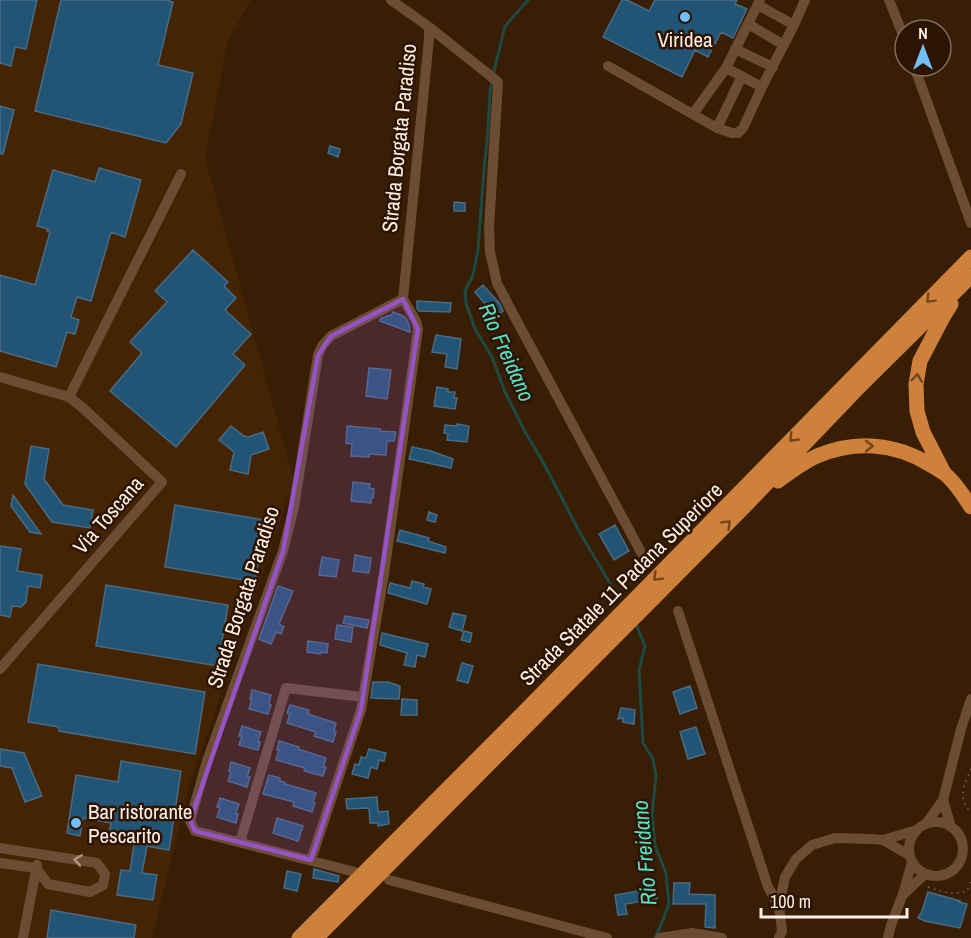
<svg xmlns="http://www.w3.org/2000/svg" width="971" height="938" font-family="'Archivo Narrow',sans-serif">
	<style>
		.built { fill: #442403 }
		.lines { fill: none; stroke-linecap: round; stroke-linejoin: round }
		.stream { stroke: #1d4a42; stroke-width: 3 }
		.building { fill: #225475; stroke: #496b83; stroke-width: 1.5 }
		.path { stroke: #7e6854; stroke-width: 1.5; stroke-dasharray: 1.5 4.5; stroke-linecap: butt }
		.minor { stroke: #6c4d33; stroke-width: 10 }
		.highway { stroke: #ce813a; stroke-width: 15 }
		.oneway { stroke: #75451a }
		.oneway2 { stroke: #ae9683 }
		.marked { fill: #9553c6; fill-opacity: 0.2; stroke: #9553c6; stroke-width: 4.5; stroke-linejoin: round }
		.poi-dot { fill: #74c0f6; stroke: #2d1400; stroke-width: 2 }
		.labels { text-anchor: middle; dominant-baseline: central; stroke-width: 5; stroke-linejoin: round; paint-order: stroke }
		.poi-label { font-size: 21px; fill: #fef0e4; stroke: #2d1400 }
		.street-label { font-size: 21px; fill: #fef0e4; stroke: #2d1400 }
		.water-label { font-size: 22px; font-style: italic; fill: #53e2cc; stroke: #2d1400 }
	</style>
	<rect width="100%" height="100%" fill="#381e05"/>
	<path class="built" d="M0 0H251L228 40 205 158 294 481 189 787 152 938H0Z"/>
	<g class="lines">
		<path class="stream" d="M493 75 505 26 528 0
			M492 82 490 91 488 131 484 169 478 250 473 275 465 291 466 303 475 329 492 357 505 392 524 430 543 462 579 531 618 597
			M636 624 645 646 639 670 643 743 653 759 656 776 652 815 655 846 666 873 669 904 661 925 655 938"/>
	</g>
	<path class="building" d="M0 0H37L26 49 15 47 11 66 0 63Z
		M61 0H166L173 2 158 65 193 73 181 124 166 143 35 111Z
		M622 0H627L649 11 655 0H737L735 4 747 9 733 38 721 32 708 57 695 50 682 77 603 37Z
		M0 106 14 110 3 154H0Z
		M330 146 340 149 338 157 328 153Z
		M99 168 141 180 125 237 111 232 91 301 77 297 71 317 79 320 75 334 67 332 56 367 0 351V275L35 285 50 232 47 231 48 229 37 226 53 170 95 182Z
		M454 202 465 203V211H454Z
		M193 250 228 282 224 286 236 298 225 310 251 334 233 354 245 365 176 447 110 391 142 353 130 342 167 302 155 291Z
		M483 285 500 304 503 311 496 317 475 292Z
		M417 301 451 303 450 312 419 311 417 308Z
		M393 312 401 315 406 318 409 324 410 332 380 321V319L389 315 391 316Z
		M436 335 461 339 457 369 445 367 447 354 432 352Z
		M369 368 391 370 387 399 366 396Z
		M437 387 448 389V392H455L454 398H457L455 409 434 406Z
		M457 424 469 426 467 442 447 440 448 434 444 433 445 425 457 426Z
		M231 426 244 436 248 437 263 432 269 449 251 455 248 474 230 470 234 452 219 440Z
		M347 426 380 429V431L396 432 394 441H387L386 455 369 454V457L351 456 352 444 346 443Z
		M31 446 49 449 44 479 63 505 93 510 90 528 52 522 25 484Z
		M412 447 431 451 453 459 451 468 409 459Z
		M353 482 370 484 369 488 374 489 373 498H371V503L351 501Z
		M13 495 41 534 30 532 11 506Z
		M175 505 265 520 255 582 165 567Z
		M429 512 437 515 435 522 427 520Z
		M615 525 629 551 614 560 599 534Z
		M400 530 429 538 428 541 446 547 445 553 397 541Z
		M0 546 21 549 17 571 42 575 40 588 28 586 26 602 21 607 12 606 10 617 0 615Z
		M355 555 371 558 369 573 353 571Z
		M322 557 339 560 336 577 319 575Z
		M412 581 424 584 423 587 431 589 427 604 388 593 390 583 410 588Z
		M106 585 228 605 218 666 96 646Z
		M278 586 293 591 279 624 284 627 281 634 276 632 271 644 259 639Z
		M453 613 466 616 462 631 449 627Z
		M345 616 369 620 367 628 343 623Z
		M337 625 353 627 351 642 335 639Z
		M464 631 472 633 470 642 461 640Z
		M382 633 428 644 425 657 417 655 415 667 404 665 407 653 380 645Z
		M308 641 328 644 327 653 321 652V654L307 652Z
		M462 663 473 666 468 683 457 680Z
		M38 664 205 692 195 754 59 731V727L28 722Z
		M373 682H388L400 686 399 699 371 698Z
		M690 686 697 708 680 714 673 692Z
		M252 690 271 695 269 704 271 705 268 714 249 709 252 699H250Z
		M402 699 417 700V715H401Z
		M290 705 309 710 308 714 336 723 334 731 336 732 333 742 314 736 316 732 287 723 290 714 287 713Z
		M621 708 635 710 634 724 623 722V718L618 719Z
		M242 726 261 732 258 741 260 742 258 750 239 745 242 736H239Z
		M696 727 705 754 688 759 680 732Z
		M279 741 299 747 298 749 326 758 323 767H326L323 776 304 771 305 768 276 760 279 750H277Z
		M0 749 24 753 42 796 25 802 12 768 0 766Z
		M369 749 386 753 384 761 379 760 377 769 371 767 368 778 352 774 355 764 359 765 361 757 366 758Z
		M121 761 181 771 169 850 147 846 142 873 157 875 153 900 117 895 121 870 130 871 134 844 108 840 111 823 83 818 80 836 67 833 76 775 118 782Z
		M231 762 250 768 247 777H250L247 787 228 781 231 772 229 771Z
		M269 775 280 778V781L285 782V784L316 793 313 802 315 803 312 812 293 806 294 802 263 794Z
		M377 797 378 812 388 811 389 824 378 826V823H370L369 808 347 809 346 799Z
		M220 798 239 804 236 813 238 814 236 823 217 817 220 808 217 807Z
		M277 818 303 826 298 841 273 833Z
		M314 869 339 876 338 882 313 878Z
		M287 871 301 874 297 891 284 888Z
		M674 883H690L689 894 715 895V928L705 927 706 904H673Z
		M656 888 657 899 625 904 627 914 618 915 615 895Z
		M928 892 960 901 959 902 967 904 960 928 925 921 918 918 922 911Z
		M51 910 136 925 134 938H47Z"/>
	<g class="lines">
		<path class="path" d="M971 769C965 784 956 799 971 812
			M928 887C941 891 952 896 967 891L971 880"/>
		<path class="minor" d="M889 0 905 40
			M758 5 794 25
			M748 24 784 45
			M429 27 498 82 489 228 490 252 497 283 511 310 642 554
			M735 49 773 67
			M608 66 717 128 732 133H738L743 128 762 87 726 68
			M914 66 971 223
			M762 87 794 25 805 0
			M693 114 726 68 760 0
			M717 128 742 76
			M0 377 69 397 83 408 162 482 0 669
			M69 397 181 174
			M678 611 768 887 779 906
			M943 800 951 827
			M909 849a27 27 0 1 1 54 0a27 27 0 1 1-54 0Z
			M926 824 943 800 961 729 971 699
			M883 840 917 830
			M240 842 286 688 363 697
			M0 848 97 863 105 874 103 885 90 892 48 884 36 868 0 863
			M311 860 361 710 384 574 418 329 416 321 403 299 429 39V27L391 0
			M355 872 195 831 190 821 207 761 283 551 294 507 318 355 322 346 331 336 403 299
			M389 880 607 938
			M904 894 925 874
			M23 938 37 865
			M660 938 692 933 722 938
			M779 938 782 931 779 906 785 877 796 859 812 845 835 838 872 839 883 840 909 855
			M888 938 891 925 903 894 912 862"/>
		<path class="highway" d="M944 473 923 432 917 411 916 384 920 361 943 317 951 304
			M778 481C790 472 804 462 817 456 855 440 894 443 929 464 934 467 940 470 945 474 956 483 963 495 971 507
			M299 938 527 709 971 257
			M316 938 744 507 855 391 971 276"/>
	</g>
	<defs><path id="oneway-chevron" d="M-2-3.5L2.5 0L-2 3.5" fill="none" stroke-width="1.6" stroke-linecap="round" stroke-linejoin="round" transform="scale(1.5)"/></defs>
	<g class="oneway">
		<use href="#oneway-chevron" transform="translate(930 299) rotate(135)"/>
		<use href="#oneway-chevron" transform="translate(917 378) rotate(-83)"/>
		<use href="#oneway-chevron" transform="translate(793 438) rotate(134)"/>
		<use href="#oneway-chevron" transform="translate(869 446)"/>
		<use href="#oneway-chevron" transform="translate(727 524) rotate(-45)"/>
		<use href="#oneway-chevron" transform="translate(657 577) rotate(135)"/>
	</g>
	<use class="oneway2" href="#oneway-chevron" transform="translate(78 860) rotate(-171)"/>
	<path class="marked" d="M403 299 418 329 361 710 311 860 195 831 190 821 283 551 318 355 331 336Z"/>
	<g class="poi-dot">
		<circle cx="685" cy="17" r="6"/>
		<circle cx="76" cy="823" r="6"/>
	</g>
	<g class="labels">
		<g class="poi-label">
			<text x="685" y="39">Viridea</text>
			<text x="88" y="811" text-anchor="start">Bar ristorante<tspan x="88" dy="24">Pescarito</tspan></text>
		</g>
		<g class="street-label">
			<text transform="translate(399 138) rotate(-84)">Strada Borgata Paradiso</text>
			<text transform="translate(108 515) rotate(-49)">Via Toscana</text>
			<text transform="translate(621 584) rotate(-45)">Strada Statale 11 Padana Superiore</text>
			<text transform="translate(243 597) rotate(-72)">Strada Borgata Paradiso</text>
		</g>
		<g class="water-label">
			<text transform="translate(507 352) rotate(66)">Rio Freidano</text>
			<text transform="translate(644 853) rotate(-95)">Rio Freidano</text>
		</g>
	</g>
	<g transform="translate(923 48)"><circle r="28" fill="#2d1400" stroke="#816c5b" stroke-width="1.5"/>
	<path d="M0-4.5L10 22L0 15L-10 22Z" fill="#74c0f6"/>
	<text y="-9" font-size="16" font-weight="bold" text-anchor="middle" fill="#fef0e4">N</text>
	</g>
	<path d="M761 908v9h146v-9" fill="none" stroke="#fef0e4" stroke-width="3"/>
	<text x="770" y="908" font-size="18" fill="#fef0e4" stroke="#2d1400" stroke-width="4.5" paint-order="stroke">100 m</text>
</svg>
